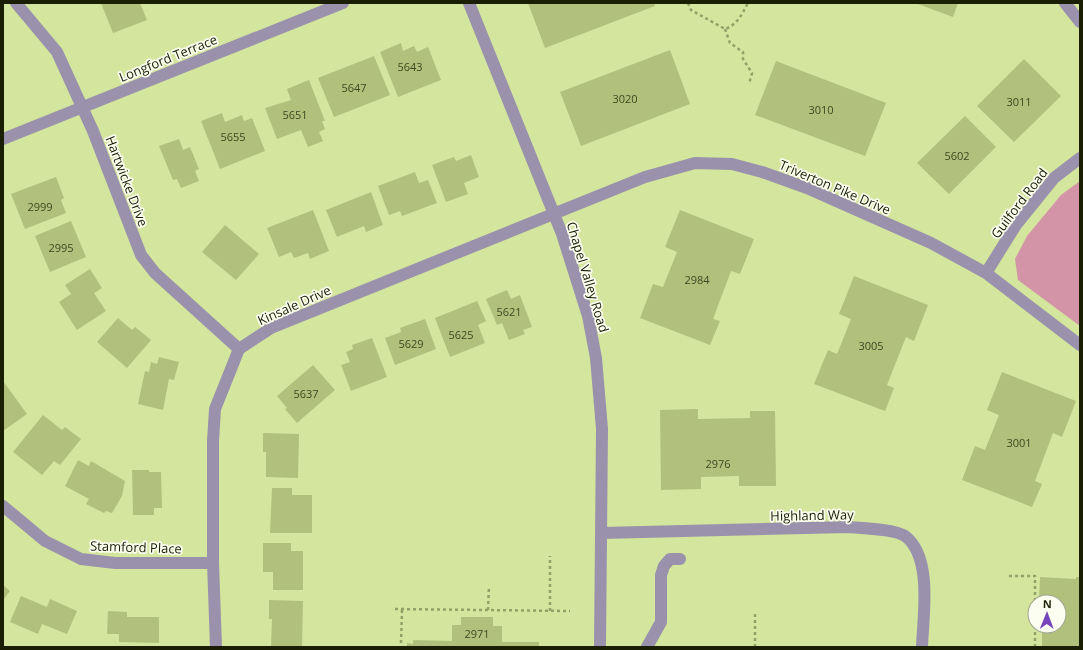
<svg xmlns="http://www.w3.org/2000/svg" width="1083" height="650" font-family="'Open Sans',sans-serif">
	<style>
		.green { fill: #d394a8 }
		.building { fill: #b1c17b }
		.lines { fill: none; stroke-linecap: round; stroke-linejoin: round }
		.path { stroke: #93a068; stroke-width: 2.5; stroke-dasharray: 3 3; stroke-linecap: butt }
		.minor { stroke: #9a92ad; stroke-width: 12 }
		.labels { text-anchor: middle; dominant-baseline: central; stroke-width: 3.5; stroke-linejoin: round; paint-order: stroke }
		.number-label { font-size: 11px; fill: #404822 }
		.street-label { font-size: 13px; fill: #1a1f04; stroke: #fbfef0 }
	</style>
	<rect width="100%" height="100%" fill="#d4e59d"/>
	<path class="green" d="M1080 181V326L1018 280 1015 259 1027 236 1061 195Z"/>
	<path class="building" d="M101 3H140L147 20 113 33Z
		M528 3H654L655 6 545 48Z
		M915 3H958L953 17Z
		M401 43 403 51 414 46 417 52 428 47 441 80 398 97 380 52Z
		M670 50 690 104 581 146 560 92Z
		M374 56 390 95 334 117 318 78Z
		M1024 59 1061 96 1014 142 977 106Z
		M776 61 886 103 865 156 755 115Z
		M309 80 325 121H322L325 129 319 132 323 141 308 147 301 130 277 139 265 108 291 100 287 89Z
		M222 113 225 122 242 115 244 121 252 118 265 151 220 169 201 121Z
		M965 116 996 147 949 194 917 163Z
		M179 139 183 150 190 147 199 169 195 171 199 181 181 188 177 179 173 180 159 146Z
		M471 155 479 177 464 183 468 194 446 202 432 165 454 157 456 161Z
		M415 172 419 183 428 180 437 203 402 216 400 211 389 215 378 186Z
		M56 177 64 198 61 200 66 213 25 229 11 194Z
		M371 192 383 225 366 232 364 226 337 237 326 210Z
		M313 210 329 251 310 259 308 253 294 258 291 252 279 257 267 228Z
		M680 210 754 239 740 274 731 271 713 319 720 321 710 345 640 318 653 284 663 287 677 252 665 247Z
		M71 221 86 257 50 272 35 236Z
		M225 225 259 254 236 280 202 252Z
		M90 269 102 288 94 293 106 311 77 330 59 302 71 294 65 285Z
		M854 276 928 305 914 341 906 337 887 385 894 388 885 411 814 384 828 350 837 354 851 319 839 314Z
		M507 290 511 299 520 295 532 327 523 330 525 334 509 340 502 323 497 325 486 299Z
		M477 301 486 321 478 325 485 343 450 357 435 318Z
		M118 318 132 330 135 327 151 340 127 368 97 342Z
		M425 319 436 349 395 365 385 338 401 332 400 328Z
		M372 338 387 377 351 391 341 365 350 362 346 352 353 349 352 345Z
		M159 357 179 362 174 380 169 379 163 410 138 404 145 371 149 372 151 362 157 364Z
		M313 365 335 390 297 423 285 409 287 408 277 396Z
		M1002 372 1076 401 1062 437 1053 433 1035 481 1042 484 1032 507 962 480 975 446 985 450 999 415 987 410Z
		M3 381 27 414 3 431Z
		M698 409V419L750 418V411H775L776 486H739V476L701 477V489L661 490 660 410Z
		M43 415 62 430 65 427 81 439 60 465 54 461 42 475 13 452Z
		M263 433 299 434 298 478 266 477V452H263Z
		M78 460 89 466 91 461 125 481 122 496 112 513 106 511 104 513 86 504 89 499 65 486Z
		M132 470H149V472H161L162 508H154V515H133Z
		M272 488H292V495H312V533H270Z
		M263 543H291V551H303V590H273V572H263Z
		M1040 577 1076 579V577H1080V647H1042V626H1059V602H1039Z
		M3 585 10 591 3 600Z
		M21 596 47 607 50 599 77 611 67 634 42 624 38 634 10 622Z
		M269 600 303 601 302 647H271L272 619H269Z
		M108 611 127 612V617H159V643L119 642V634H107Z
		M461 617H493V626H502V642H539V647H407V643L413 644V640L452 641V625H461Z"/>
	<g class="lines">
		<path class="path" d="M688 3 691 10 725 29C737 25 742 14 748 3
			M725 29 730 43 743 52V59L752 73 749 84
			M1009 576H1035V622
			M395 609 570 611
			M488 610 489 586
			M550 611V556
			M1035 626V647
			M401 643 402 610
			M755 647V612"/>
		<path class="minor" d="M16 3 57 52 93 131 141 255 155 273 239 349
			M469 3 562 234 588 316 596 358 602 429 600 647
			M1065 3 1080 22
			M3 139 343 3
			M986 273 1016 225 1054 178 1080 158
			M3 506 45 541 81 559 115 563H213
			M602 533 848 527C861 528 895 529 905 536 933 557 923 616 922 647
			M216 647 213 563V441L215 409 239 349 271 328 645 177 695 163 732 164 762 172 807 188 931 243 986 273 1080 345
			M647 647 661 622V575L664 566 670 559H680"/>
	</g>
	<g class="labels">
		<g class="number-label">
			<text x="410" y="66">5643</text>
			<text x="354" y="87">5647</text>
			<text x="625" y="98">3020</text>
			<text x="1019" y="101">3011</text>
			<text x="821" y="109">3010</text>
			<text x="295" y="114">5651</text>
			<text x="233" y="136">5655</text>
			<text x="957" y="155">5602</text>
			<text x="40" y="206">2999</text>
			<text x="61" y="247">2995</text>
			<text x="697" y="279">2984</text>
			<text x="509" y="311">5621</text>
			<text x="461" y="334">5625</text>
			<text x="411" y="343">5629</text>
			<text x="871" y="345">3005</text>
			<text x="306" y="393">5637</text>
			<text x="1019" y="442">3001</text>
			<text x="718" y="463">2976</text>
			<text x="477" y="633">2971</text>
		</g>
		<g class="street-label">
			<text transform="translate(168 58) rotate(-22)">Longford Terrace</text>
			<text transform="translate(127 181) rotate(69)">Hartwicke Drive</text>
			<text transform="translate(835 187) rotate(23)">Triverton Pike Drive</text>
			<text transform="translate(1019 203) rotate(-53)">Guilford Road</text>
			<text transform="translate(588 277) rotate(73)">Chapel Valley Road</text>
			<text transform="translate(294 305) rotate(-24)">Kinsale Drive</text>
			<text transform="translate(812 515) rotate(-1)">Highland Way</text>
			<text transform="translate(136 547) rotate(2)">Stamford Place</text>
		</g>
	</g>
	<rect width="1083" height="650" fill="none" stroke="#1a1f04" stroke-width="8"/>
	<g transform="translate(1047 614) rotate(1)"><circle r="19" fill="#fbfef0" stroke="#a1a592"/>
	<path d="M0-3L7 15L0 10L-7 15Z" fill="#7645bc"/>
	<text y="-6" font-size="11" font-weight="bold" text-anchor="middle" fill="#1a1f04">N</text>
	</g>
</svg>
